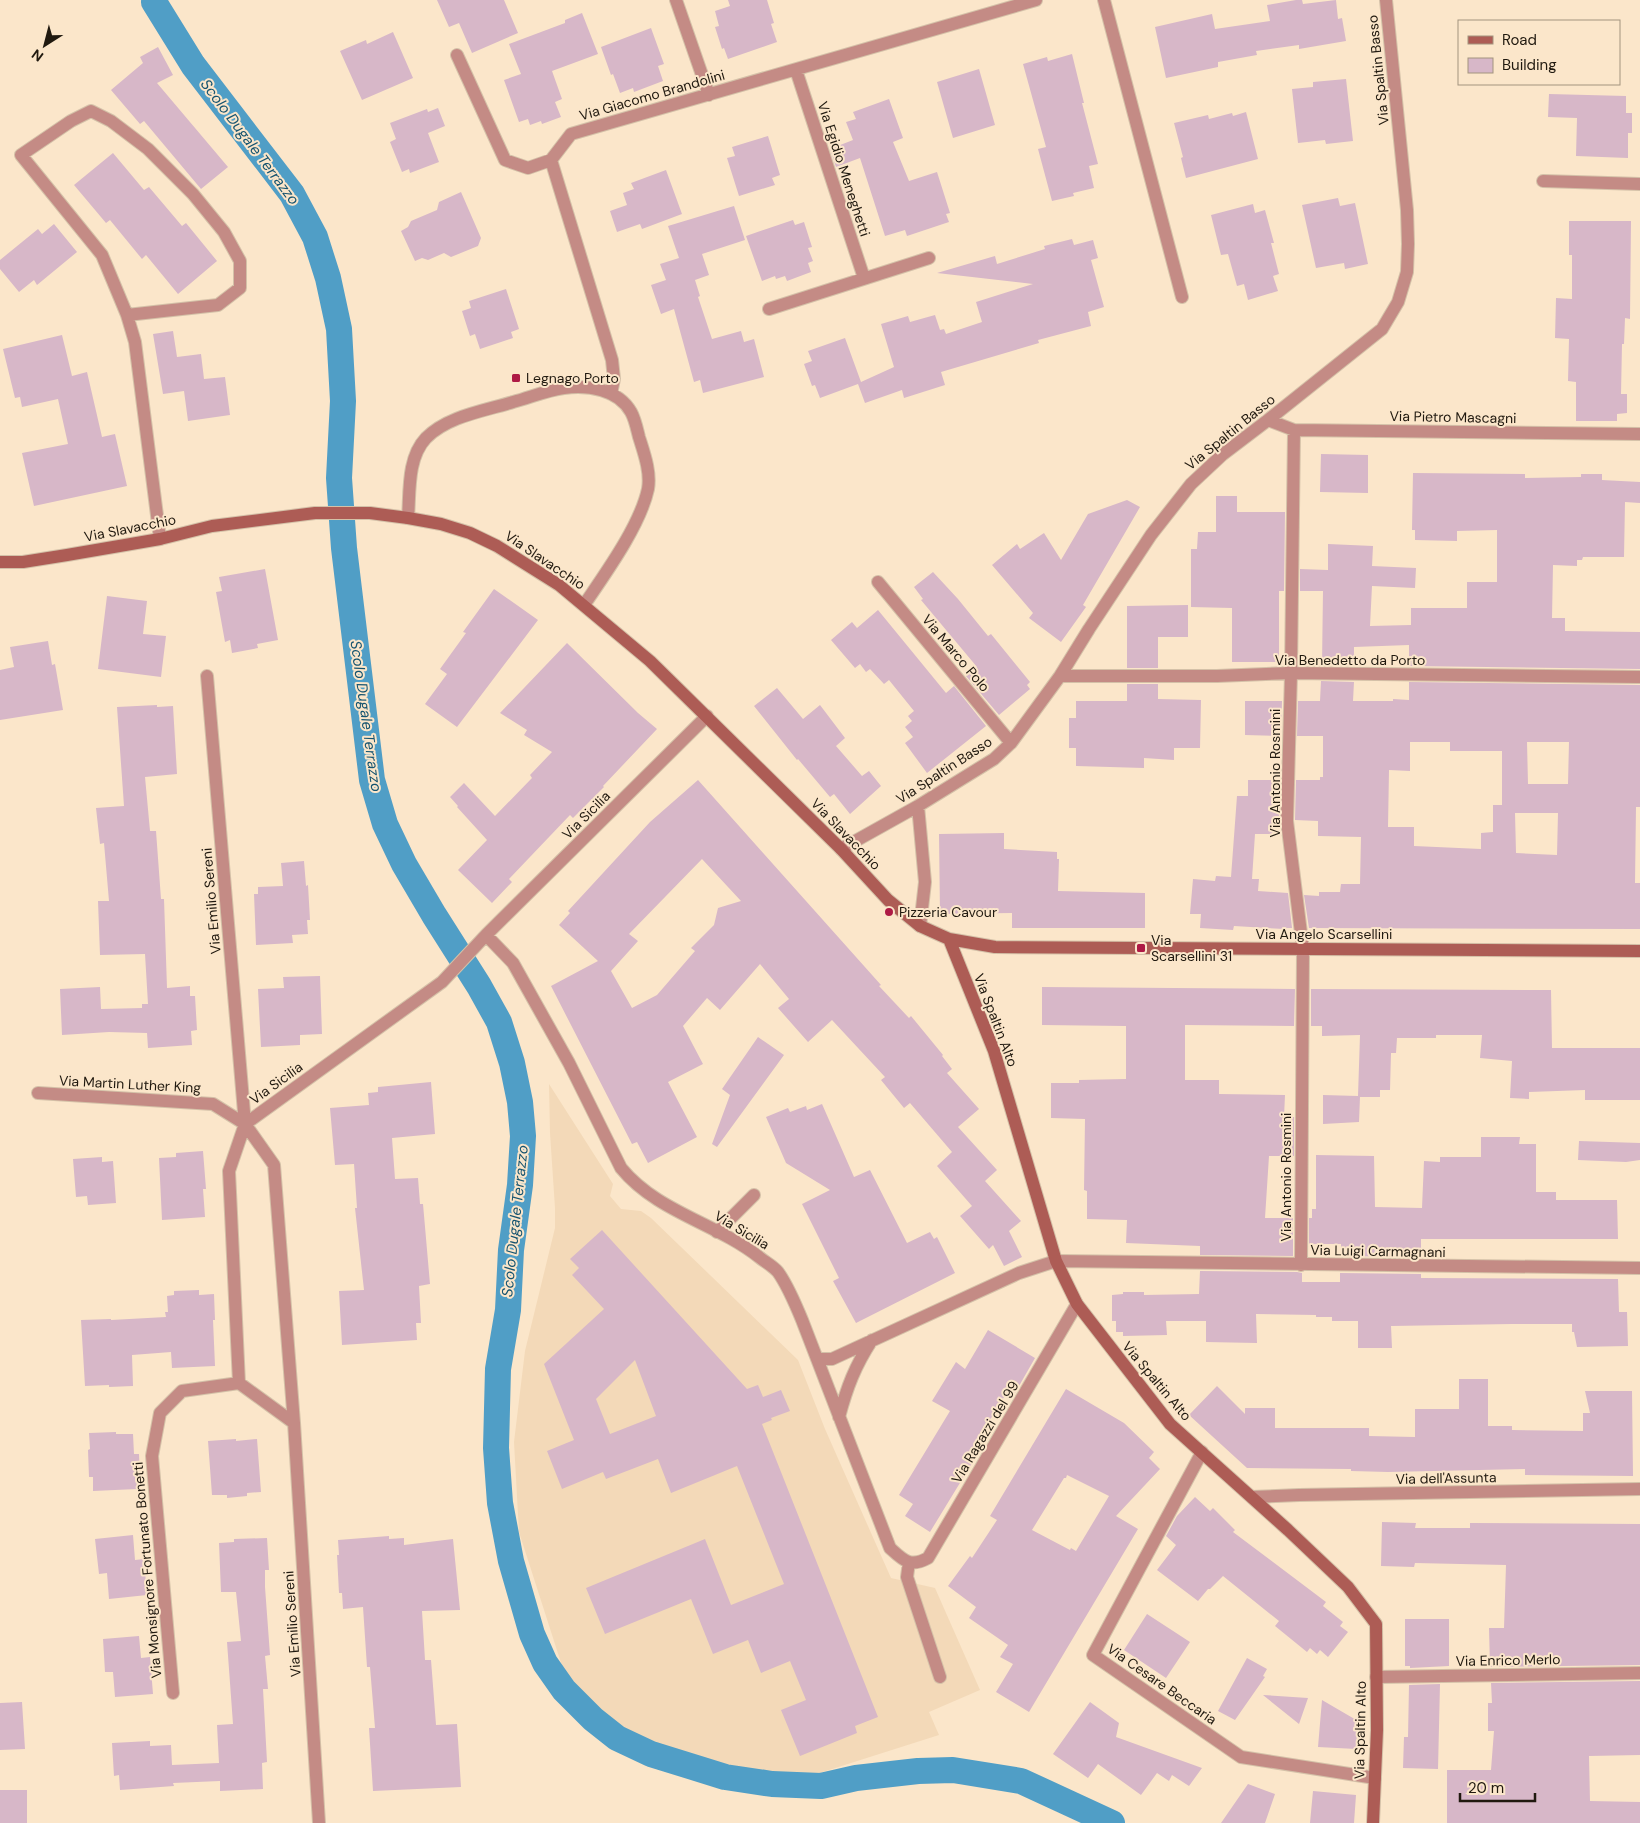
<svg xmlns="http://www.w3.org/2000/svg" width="1640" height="1823" font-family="'DM Sans',sans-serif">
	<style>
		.built { fill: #f3d9b8 }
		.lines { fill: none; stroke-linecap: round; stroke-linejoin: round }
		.canal { stroke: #509ec6; stroke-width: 26 }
		.building { fill: #d7b7c8; fill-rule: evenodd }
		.lane-casing { stroke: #d4c1a8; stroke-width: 14 }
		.street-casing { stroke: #d4c1a8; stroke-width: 14 }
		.secondary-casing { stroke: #d4c1a8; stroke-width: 14 }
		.lane { stroke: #c48b85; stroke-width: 12 }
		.street { stroke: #c48b85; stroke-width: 12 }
		.secondary { stroke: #ad5c55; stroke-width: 12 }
		.poi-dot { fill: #ae1a45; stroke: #fbe6ca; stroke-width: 2 }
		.labels { text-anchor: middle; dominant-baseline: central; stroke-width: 4; stroke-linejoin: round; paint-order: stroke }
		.street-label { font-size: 14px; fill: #20190f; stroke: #fbe6ca }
		.poi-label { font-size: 14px; fill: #20190f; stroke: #fbe6ca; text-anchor: start }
		.water-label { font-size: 15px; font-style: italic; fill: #15536f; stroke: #fbe6ca }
	</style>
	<rect width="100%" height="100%" fill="#fbe6ca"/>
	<path class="built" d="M549 1084 613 1184 610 1196 621 1209 641 1211 651 1218 798 1360 825 1429 891 1578 935 1588 980 1690 929 1712 939 1735 807 1777 779 1783 736 1781 700 1774 658 1757 605 1730 583 1707 562 1666 519 1532 514 1442 525 1351 555 1228V1208L550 1133Z"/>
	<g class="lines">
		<path class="canal" d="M154 2 193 65 292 194 315 237 328 278 339 329 343 401 339 478 344 548 372 780 385 824 404 864 434 915 479 986 499 1022 512 1063 520 1102 523 1136 520 1185 511 1250 508 1310 498 1369 496 1448 500 1503 511 1561 532 1634 545 1663 564 1690 593 1719 617 1738 651 1754 725 1777 772 1784 821 1786 856 1778 918 1771 953 1770 1021 1781 1112 1823"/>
	</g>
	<path class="building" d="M437 0H504L518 33 472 53 459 23 449 27Z
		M728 0H767L774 23 771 24 777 42 728 59 724 48 722 49 715 27 719 26 715 11 730 6Z
		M1296 0H1302L1303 4 1336 0 1338 19 1342 18 1346 41 1299 49V45L1256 51 1257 55 1218 62V67L1166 78 1155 27 1212 14 1215 29 1270 21 1267 5Z
		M582 13 598 54 552 71 562 99 555 102 561 117 542 124 541 121 530 125 528 119 519 122 504 80 521 74 509 44 565 23V20Z
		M651 28 664 64 658 66 663 81 634 92 633 88 620 93 613 74 611 75 601 47Z
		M393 32 413 78 362 100 340 51 366 40 367 44Z
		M158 47 173 75 157 83 228 167 201 189 144 121 140 124 111 90 143 63 140 57Z
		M1072 54 1084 103H1082L1098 164 1089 166 1094 188 1073 193 1074 196 1052 201 1038 149 1046 147 1023 64 1047 57 1048 61Z
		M979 69 995 125 953 138 937 82Z
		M1346 79 1353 141 1326 144 1325 140 1298 143 1292 89 1313 87V82Z
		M1549 94 1626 96V113H1632V133H1628V158L1576 156 1577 118 1548 117Z
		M889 99 903 138 893 142 909 181 937 172 950 213 946 214 949 222 907 236 905 230 885 236 860 158 836 167 830 149 853 140 846 122 856 119 853 112Z
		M438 108 445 126 428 133 439 162 410 173 409 169 402 172 390 142 396 139 390 123 427 109 428 112Z
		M1246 112 1258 159 1186 178 1181 158 1183 157 1174 123 1208 115 1209 119 1232 113 1233 116Z
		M768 136 780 175 772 178 775 185 739 196 727 158 735 156 732 147Z
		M113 153 144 190 149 187 182 226 186 223 217 261 178 294 146 255 142 259 110 220 106 223 74 185Z
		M666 170 682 214 642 229 640 224 617 232 610 211 627 205 623 193 634 189 631 183Z
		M461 192 481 238 478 246 451 257 444 253 428 260 422 258 415 261 401 231 408 227 411 221 437 210 439 202Z
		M1338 198 1340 206 1355 203 1368 264 1345 269 1344 263 1316 268 1302 205Z
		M1253 204 1255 213 1265 210 1274 243H1271L1279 274 1273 276 1278 291 1248 300 1244 284 1237 286 1228 254 1221 255 1211 215Z
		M734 206 745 240 702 254 709 275 695 280 700 296 698 297 712 339 741 331 744 342 754 339 764 377 703 393 700 380 694 382 674 309 661 314 651 285 666 280 660 264 679 258 668 226Z
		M793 220 795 225 804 222 812 247 808 248 813 261 808 263 811 272 787 281 785 276 776 279 775 276 762 281 746 236Z
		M1569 221H1631L1630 319 1625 318 1624 344H1622L1621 394H1627V413L1617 414V421H1576V382L1568 381 1569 339 1555 338 1556 298 1572 299V255H1569Z
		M54 224 77 252 37 285 34 280 19 292 0 269V260L38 229 42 234Z
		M1072 239 1074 245 1093 240 1098 258 1091 260 1104 307 1088 312 1091 326 1038 340 1039 343 941 372 945 385 904 398 902 390 865 403 858 384 820 398 815 385 812 386 804 364 812 361 808 351 845 338 861 382 894 367 881 324 908 316 910 322 935 315 940 330 944 329 946 334 982 322 976 302 1033 284 937 273 995 256 997 264 1045 249 1044 246Z
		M506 289 519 329 511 332 513 338 480 349 475 334 470 336 462 311 471 308 469 301Z
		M173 331 177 357 201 354 204 379 225 377 230 415 188 421 184 391 163 394 153 334Z
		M62 335 72 376 87 372 102 437 115 434 127 486 34 506 22 453 68 444 58 399 22 407 20 397 15 398 3 349Z
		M1321 454 1368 455V493L1320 492Z
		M1413 473 1525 474V478L1581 477V474H1602V480L1640 482V503L1625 502 1624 557H1583L1582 560H1577V566L1553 565 1552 618H1565V631L1640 632V669L1409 666V645L1354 647V666L1322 665 1323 591H1300V569L1328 570V544L1373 546 1372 566 1416 568 1415 588 1372 586 1370 626 1411 625V608H1467V582H1497V530L1457 531V541L1415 540V530H1412Z
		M1216 496H1237V512H1285L1284 591H1279V662H1232V608L1191 607V549H1197L1198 532H1216Z
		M1127 500 1140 507 1083 605 1086 607 1061 642 1029 618 1033 613 992 565 1017 544 1020 549 1044 533 1061 560 1088 514Z
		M265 569 278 640 257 644 258 648 232 653 230 640 225 642 216 592 222 591 219 577Z
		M933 572 958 599 988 636 991 634 1030 682 1027 685 1030 689 999 715 966 676 977 667 921 600 923 599 914 587Z
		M494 589 538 620 457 727 425 704 447 674 440 669 466 633 463 632Z
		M107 596 147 601 143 634 166 636 161 677 98 669Z
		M1188 605V637H1158V668H1127V606Z
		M878 610 946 693 954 686 986 726 927 773 905 743 913 737 905 727 912 721 908 716 914 711 889 680 884 684 870 669 866 672 860 664 855 668 831 640 852 622 857 628Z
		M48 641 52 665 55 664 63 710 0 720V670L14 667 10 647Z
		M567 643 638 713 657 729 603 786 604 787 573 818 570 815 509 879 512 882 492 903 458 870 487 840 457 807 458 806 450 797 464 783 495 816 532 778 530 775 552 752 524 735 527 730 500 713Z
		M1321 681 1354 682 1353 701H1393V699L1409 700V682L1640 685V807H1636L1635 883H1640V929L1309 928 1304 895 1319 896V892H1340L1341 884H1360L1361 837 1318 836V821L1295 820 1296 780H1320V777H1323V736H1297L1298 701H1320ZM1410 742H1450V751H1502V805H1493V832L1481 833V849L1414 846V827H1388L1389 770 1410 771ZM1527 742H1569L1568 784H1528ZM1515 813H1558L1557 855 1516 853Z
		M1127 684H1158V699L1201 700 1200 748H1174V760L1144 758V768L1076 766V748H1069V718H1076V701H1127Z
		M777 688 803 719 820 705 845 738 836 746 862 776 869 771 881 786 850 814 834 794 830 797 798 759 797 760 754 706Z
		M1245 701H1282L1281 736 1245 735Z
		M157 705V707L173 706 177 774 145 777 150 831H156L161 899H164L167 988 190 986V996H195L197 1030 191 1031 192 1045 148 1048 147 1033 109 1032 62 1035 60 989 100 987 101 1009 142 1008V1004H148L145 954 100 955 98 901H109L104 843 100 844 96 808 124 806 117 707Z
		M698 780 881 985 879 986 909 1018 911 1016 943 1055 942 1056 952 1069 947 1073 979 1109 958 1127 997 1170 985 1181 1021 1221 1009 1231 1022 1257 1004 1266 993 1245 989 1249 960 1216 972 1206 937 1166 952 1152 910 1103 904 1108 881 1080 885 1077 832 1020 808 1042 778 1008 789 999 760 964 720 1010 707 998 683 1026 703 1064 668 1082 697 1137 648 1163 637 1142 632 1144 551 986 598 961 559 925 570 913 568 911 650 822ZM702 859 741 901 718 908 714 925 691 948 695 951 657 995 632 1008 611 971 638 941 629 934Z
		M1248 780H1280L1279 820H1274V834H1255L1252 879H1259L1258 891 1288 893 1292 928H1284V929L1234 926 1233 930 1200 928 1201 914H1190L1193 879 1215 881 1216 876 1231 877 1237 796H1248Z
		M1004 833V849L1057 852V859H1059L1058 891 1145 893V928H1012V913L940 914 939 834Z
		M304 861 306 886 308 885 310 920H307L308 934 292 935 293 943 256 945 254 894H258V887L283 886 281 863Z
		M320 976 322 1034 300 1035V1045L261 1047 258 989 284 988 283 977Z
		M1042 987 1295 989 1294 1026 1185 1025V1080H1219V1094L1285 1095 1284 1117H1294V1156H1269L1265 1218H1293V1256L1200 1255V1246L1126 1243 1127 1220 1087 1219V1191L1084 1190 1085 1119 1051 1118V1083H1079V1080L1126 1079V1026L1042 1025Z
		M1311 989 1551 990 1552 1048H1640V1100H1585V1090L1529 1092V1099L1510 1098 1512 1061 1480 1058 1482 1035H1436V1038H1397L1396 1053H1391L1390 1090H1380V1097H1360L1359 1122 1323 1124V1095L1358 1096 1360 1035 1322 1036V1026H1311Z
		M758 1037 784 1055 717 1147 712 1144 730 1095 722 1089Z
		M431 1082 435 1134 392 1138 395 1179 418 1178 420 1204H423L430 1284 419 1286 421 1323H416L417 1340 342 1345 339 1291 364 1290 355 1208H357L354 1164 335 1165 330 1108 369 1105 368 1093 378 1092V1087Z
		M822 1104 854 1177 870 1170 907 1243 930 1232 934 1239 937 1237 955 1273 856 1323 833 1281 839 1278 802 1204 830 1190 786 1163 766 1117 788 1108 790 1112 806 1106 807 1110Z
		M1481 1137H1520L1519 1144H1536V1192H1556V1200H1617L1618 1239H1421V1257L1341 1256V1244H1309V1218H1312V1209H1316V1155L1374 1156 1375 1207 1422 1208 1424 1161 1440 1162V1157H1481Z
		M1579 1141 1640 1143V1160L1626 1162 1578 1160Z
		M203 1151 206 1189H203L205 1217 162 1220 159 1158 176 1157V1153Z
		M102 1157V1162L113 1161 116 1203 88 1205 87 1196 76 1197 73 1159Z
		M602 1230 747 1389 758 1385 763 1397 781 1390 790 1411 771 1418 772 1420 762 1424 878 1717 855 1726 857 1733 800 1756 781 1710 806 1700 790 1661 761 1673 748 1640 713 1654 691 1599 605 1634 586 1588 705 1539 731 1605 784 1584 737 1466 671 1493 658 1459 606 1479 603 1472 562 1489 547 1451 574 1440 544 1364 604 1309 572 1275 579 1268 570 1259ZM635 1360 656 1416 610 1434 596 1399Z
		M1200 1271 1297 1272 1302 1273V1282H1340V1273L1421 1274V1278L1618 1279 1619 1312H1627L1628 1346 1577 1347 1574 1332H1572V1324H1512L1391 1326 1392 1348H1358V1321H1332V1317H1316V1315L1256 1314 1257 1343 1206 1342V1321H1166L1167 1335 1123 1336V1332H1116V1321H1112V1295L1123 1294V1292H1144V1295L1199 1294Z
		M199 1290V1295L214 1294 215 1320H213L215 1366 172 1368 171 1352 132 1355 133 1386 109 1387V1385L85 1386 81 1320 111 1319V1320L166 1317 165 1312H168L167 1296 174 1295V1291Z
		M988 1330 1035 1358 1015 1393 1009 1389 985 1428 991 1432 930 1532 905 1516 913 1504 899 1495 950 1411 932 1401 956 1362 965 1369Z
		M1459 1379H1488V1426H1512V1430L1583 1431V1413H1590L1585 1391H1632L1633 1476 1525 1475V1469L1388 1472 1351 1471V1469L1247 1468 1189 1415 1217 1386 1245 1414V1408H1275V1428H1369V1436L1415 1437V1409H1459Z
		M1066 1389 1124 1423 1154 1452 1149 1458 1160 1469 1116 1516 1138 1529 1029 1712 996 1692 1013 1664 1000 1657 1008 1645 969 1618 976 1607 948 1586 970 1556 972 1558 997 1520 990 1516ZM1067 1475 1109 1496 1076 1551 1071 1548 1070 1550 1032 1530 1064 1478H1066Z
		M116 1432V1434H133L134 1454H139L140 1479H137V1489L93 1491V1477H89L88 1450 90 1449 89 1433Z
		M236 1439V1441L257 1439 261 1492 247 1493V1496L227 1498V1495H212L208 1441Z
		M1195 1497 1210 1511 1213 1508 1235 1530 1233 1532 1326 1602 1323 1606 1343 1622 1340 1626 1348 1632 1328 1657 1320 1650 1317 1654 1310 1648 1307 1652 1275 1626 1279 1621 1223 1576 1210 1589H1208L1198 1601 1157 1570 1176 1545 1166 1536 1177 1516Z
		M1382 1522 1416 1523 1415 1528H1470V1523L1640 1524V1665L1490 1667 1489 1628H1504L1506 1565 1415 1563 1414 1567 1381 1566Z
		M133 1535 135 1560 144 1559 147 1595 109 1599 107 1573 99 1574 95 1539Z
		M389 1536V1539L404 1538V1545L453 1539 460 1610 422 1611 425 1660H431L436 1725 457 1724 461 1787 373 1791 369 1728H375L370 1667H367L363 1607 343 1609 342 1593H339L337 1555H339L338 1540Z
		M267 1538 269 1570H265V1587L270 1655 265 1656 268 1689H263L267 1762 262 1763 263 1789 220 1791V1781L173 1783 174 1786 120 1790 119 1775 114 1776 112 1743 150 1741V1746L171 1745 172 1765 219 1763 217 1725 233 1724 227 1642 241 1641 236 1592H221L219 1543 234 1542V1539Z
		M1147 1614 1190 1642 1166 1678 1124 1650Z
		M1405 1619H1449V1666L1410 1668V1666H1405Z
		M139 1636 141 1658 150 1657 153 1694 115 1697 113 1672H105L103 1639Z
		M1247 1658 1267 1669 1263 1676 1265 1677 1235 1720 1218 1711Z
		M1640 1681V1755L1589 1756 1590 1801 1640 1802V1823H1447V1770H1491L1494 1731H1488V1703H1492L1491 1683Z
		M1440 1684 1438 1769 1403 1768 1404 1737H1408L1409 1685Z
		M1263 1695 1308 1698 1299 1724Z
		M1322 1700 1358 1721 1356 1749 1318 1747Z
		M22 1702 25 1749 0 1750V1703Z
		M1090 1702 1119 1723 1116 1737 1202 1768 1189 1786 1172 1775 1169 1781 1157 1773 1141 1795 1098 1764 1088 1778 1053 1754Z
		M1248 1784 1275 1794 1265 1823H1221Z
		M0 1790H27V1823H0Z
		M1313 1791 1356 1795 1354 1823H1310Z"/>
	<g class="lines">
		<defs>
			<path id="lane" d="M717 1232 754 1195"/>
			<path id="street" d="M676 0 709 95
				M1104 0 1182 297
				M457 55 505 160 528 168 551 160
				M796 70 864 278
				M1543 181 1640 184
				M769 309 929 258
				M127 315 102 255 21 155 71 121 91 111 111 121 148 149 193 194 224 232 240 261V288L218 305 127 315 135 342 160 539
				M611 394 614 379 612 360 551 160 571 134 1036 0
				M1268 420 1294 430 1640 434
				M1294 430 1291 673 1287 821 1303 949 1301 1265
				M408 518C410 492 407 458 426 438 448 416 484 411 513 402 529 398 547 390 564 388 588 385 618 389 631 412 635 419 637 429 639 437 644 453 651 472 648 489 640 526 605 574 584 605
				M878 582 1011 743
				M207 676 245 1124 229 1171 239 1383 294 1423
				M1060 676H1217L1291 673 1640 677
				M918 806 925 882 920 926
				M841 849 918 806 994 759 1011 743 1060 676 1089 629 1151 535 1191 484 1222 455 1268 420 1382 329 1398 302 1407 272 1408 244 1407 210 1386 0
				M486 935 513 963 569 1063 621 1168C657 1212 716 1223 759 1257 765 1262 773 1266 778 1272 788 1286 795 1303 802 1320L890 1548C903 1560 910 1568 928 1558L1077 1304
				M38 1093 213 1104 245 1124 274 1165 294 1423 319 1823
				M245 1124 442 982 486 935 707 716
				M817 1359H832L1019 1273 1056 1261 1640 1268
				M839 1417C847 1387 855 1366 872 1340
				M1202 1452 1093 1655 1241 1757 1375 1778
				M1252 1497 1299 1495 1640 1489
				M909 1562 907 1577 940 1677
				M1376 1677 1640 1673
				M173 1693 152 1456 160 1413 182 1391 239 1383"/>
			<path id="secondary" d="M0 562H23L67 555 160 539 212 526 315 513H370L408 518 441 524 470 533 497 546 559 585 650 661 841 849 888 900 920 926 949 939 995 947 1640 951
				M949 939 994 1051 1056 1261 1077 1304 1170 1424 1288 1530 1348 1587 1376 1624 1377 1730 1373 1823"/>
		</defs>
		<use href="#lane" class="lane-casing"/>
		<use href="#street" class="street-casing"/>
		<use href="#secondary" class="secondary-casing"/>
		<use href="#lane" class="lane"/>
		<use href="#street" class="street"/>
		<use href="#secondary" class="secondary"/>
	</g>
	<g class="poi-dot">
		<rect x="511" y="373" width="10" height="10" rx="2.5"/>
		<circle cx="889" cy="912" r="5"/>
		<rect x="1136" y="943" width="10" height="10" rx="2.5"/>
	</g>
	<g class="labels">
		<g class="street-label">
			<text transform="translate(1378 70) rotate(-96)">Via Spaltin Basso</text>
			<text transform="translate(652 95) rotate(-16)">Via Giacomo Brandolini</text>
			<text transform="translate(844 169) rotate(72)">Via Egidio Meneghetti</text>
			<text transform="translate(1453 417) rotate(1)">Via Pietro Mascagni</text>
			<text transform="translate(1230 432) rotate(-39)">Via Spaltin Basso</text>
			<text transform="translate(130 528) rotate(-11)">Via Slavacchio</text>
			<text transform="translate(545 560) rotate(34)">Via Slavacchio</text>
			<text transform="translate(956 653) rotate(50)">Via Marco Polo</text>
			<text x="1350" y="660">Via Benedetto da Porto</text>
			<text transform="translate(944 770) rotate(-33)">Via Spaltin Basso</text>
			<text transform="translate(1275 773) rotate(-90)">Via Antonio Rosmini</text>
			<text transform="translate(586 815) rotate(-45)">Via Sicilia</text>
			<text transform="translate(846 834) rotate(46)">Via Slavacchio</text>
			<text transform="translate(211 901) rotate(-95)">Via Emilio Sereni</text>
			<text x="1324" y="934">Via Angelo Scarsellini</text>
			<text transform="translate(996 1020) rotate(69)">Via Spaltin Alto</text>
			<text transform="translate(276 1083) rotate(-36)">Via Sicilia</text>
			<text transform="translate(130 1084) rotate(3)">Via Martin Luther King</text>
			<text transform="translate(1286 1177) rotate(-90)">Via Antonio Rosmini</text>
			<text transform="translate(742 1230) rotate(31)">Via Sicilia</text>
			<text transform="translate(1378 1251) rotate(1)">Via Luigi Carmagnani</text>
			<text transform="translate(1157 1381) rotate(50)">Via Spaltin Alto</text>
			<text transform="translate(985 1432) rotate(-59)">Via Ragazzi del 99</text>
			<text transform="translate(1446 1478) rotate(-1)">Via dell'Assunta</text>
			<text transform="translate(147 1570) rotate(-95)">Via Monsignore Fortunato Bonetti</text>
			<text transform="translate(292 1624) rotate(-94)">Via Emilio Sereni</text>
			<text transform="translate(1508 1660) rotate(-1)">Via Enrico Merlo</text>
			<text transform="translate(1162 1684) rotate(35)">Via Cesare Beccaria</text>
			<text transform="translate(1360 1730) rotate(-89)">Via Spaltin Alto</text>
		</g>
		<g class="poi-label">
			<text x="526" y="378">Legnago Porto</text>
			<text x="899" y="912">Pizzeria Cavour</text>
			<text x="1151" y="940">Via<tspan x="1151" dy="16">Scarsellini 31</tspan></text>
		</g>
		<g class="water-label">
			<text transform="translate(250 142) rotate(53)">Scolo Dugale Terrazzo</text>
			<text transform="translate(366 716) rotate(82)">Scolo Dugale Terrazzo</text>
			<text transform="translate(515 1221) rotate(-84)">Scolo Dugale Terrazzo</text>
		</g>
	</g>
	<rect x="1458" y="20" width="162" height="65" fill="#fbe6ca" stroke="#a3947f"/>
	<rect x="1468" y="36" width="25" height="8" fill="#ad5c55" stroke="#a3947f"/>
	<text x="1502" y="45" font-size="15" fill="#20190f">Road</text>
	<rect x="1468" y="58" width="25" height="15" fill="#d7b7c8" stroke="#a3947f"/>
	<text x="1502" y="70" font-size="15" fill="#20190f">Building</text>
	<g transform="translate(45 45) rotate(216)" stroke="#fbe6ca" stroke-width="4" paint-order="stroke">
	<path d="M0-4L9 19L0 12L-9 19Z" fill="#20190f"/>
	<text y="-8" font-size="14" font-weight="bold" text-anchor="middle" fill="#20190f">N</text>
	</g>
	<path d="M1460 1793v8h75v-8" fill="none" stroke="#20190f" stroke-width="2.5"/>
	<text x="1468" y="1793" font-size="15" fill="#20190f" stroke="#fbe6ca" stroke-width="4" paint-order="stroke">20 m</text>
</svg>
